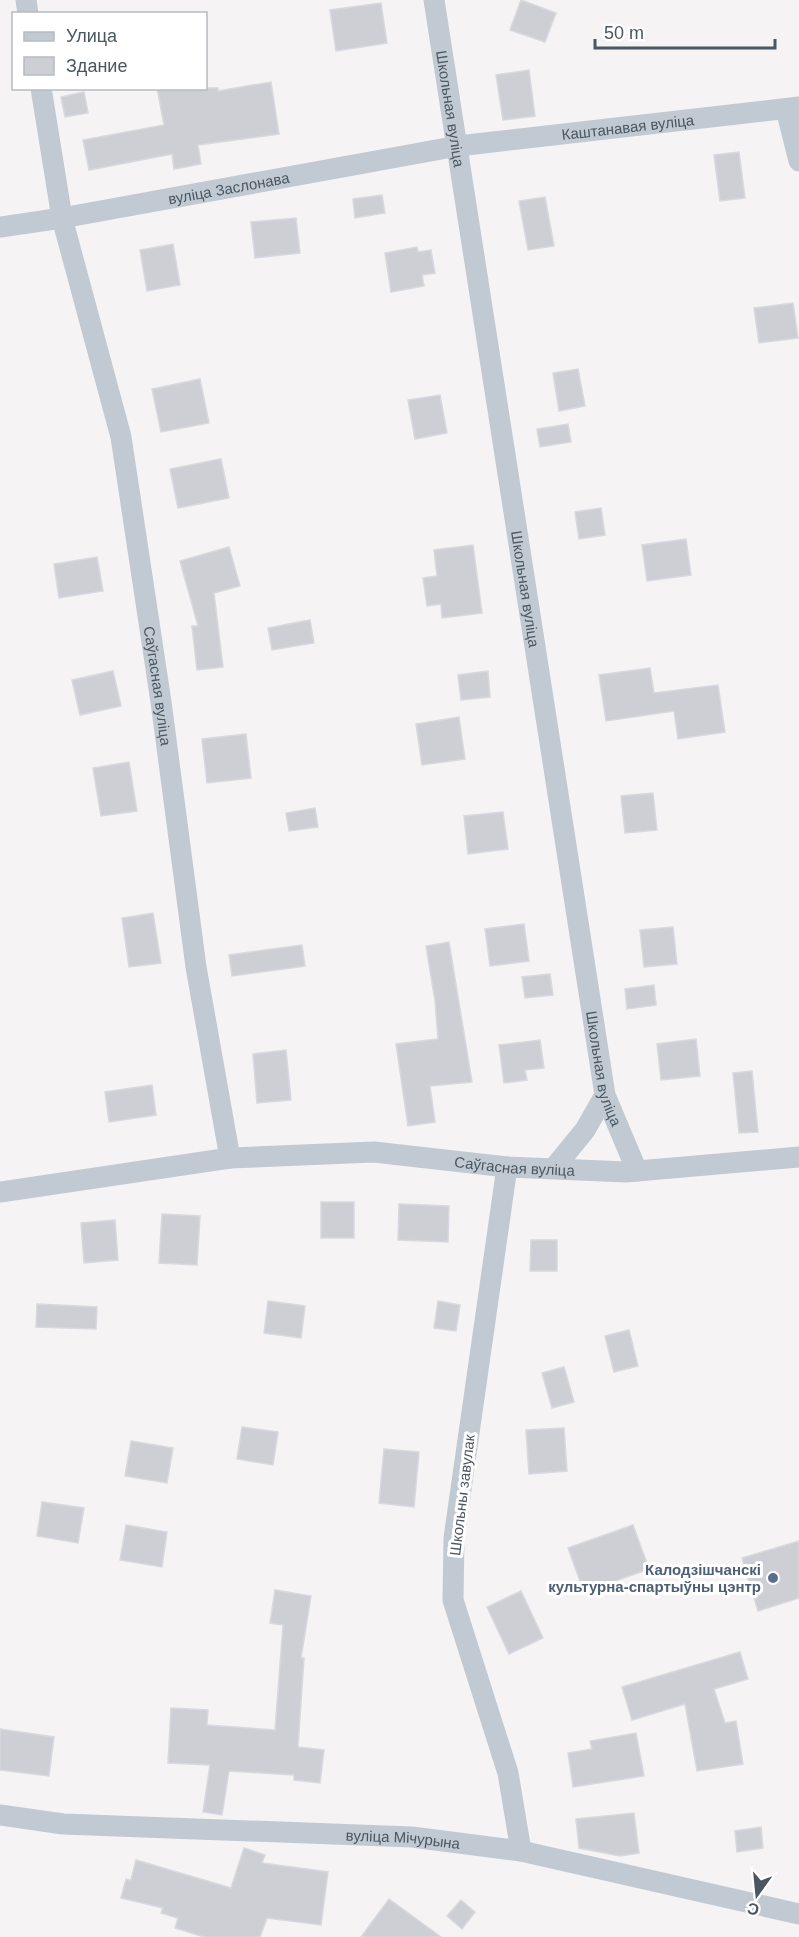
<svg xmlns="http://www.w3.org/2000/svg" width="799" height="1937" font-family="Helvetica,sans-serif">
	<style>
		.building { fill: #cdcfd5; stroke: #d7d9de; stroke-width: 1.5 }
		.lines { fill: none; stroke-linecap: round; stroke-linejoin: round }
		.street { stroke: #c1cad2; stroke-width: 21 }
		.service-dot { fill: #5c6f8a; stroke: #fff; stroke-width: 2 }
		.labels { text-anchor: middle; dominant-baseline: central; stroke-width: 6; stroke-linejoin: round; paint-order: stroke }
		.street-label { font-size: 15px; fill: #4a5661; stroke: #fff }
		.service-label { font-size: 15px; font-weight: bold; fill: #4e5e75; stroke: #fff; text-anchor: end }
	</style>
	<rect width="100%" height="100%" fill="#f5f3f3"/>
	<path class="building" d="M521 0 556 13 545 42 510 30Z
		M381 3 387 43 336 51 330 10Z
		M529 70 535 116 503 120 496 75Z
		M271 82 279 134 198 145 201 164 174 169 172 154 89 170 83 140 164 125 157 88H218V91Z
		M84 92 88 113 65 117 61 97Z
		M739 152 745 198 720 201 714 155Z
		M382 195 385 213 355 218 353 199Z
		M545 197 554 246 528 250 519 201Z
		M296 218 300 253 255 258 251 222Z
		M173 244 180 285 147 291 140 250Z
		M417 247 418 252 431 250 435 273 422 275 424 286 391 292 385 253Z
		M793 303 798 338 759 343 754 308Z
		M578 369 585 406 559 411 553 373Z
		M200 379 209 423 161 432 152 389Z
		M440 395 447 433 415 439 408 400Z
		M568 424 571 442 540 447 537 429Z
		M221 459 229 498 178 508 170 469Z
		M601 508 605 535 579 539 575 512Z
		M686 539 691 575 647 581 642 545Z
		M473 545 482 613 442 618 441 604 427 606 423 578 437 576 434 550Z
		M229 547 240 586 214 593 223 667 197 670 192 626H198L180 561Z
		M97 557 103 591 59 598 54 564Z
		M310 620 314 643 272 650 268 628Z
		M650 668 654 693 718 685 725 732 678 739 674 711 606 721 599 675Z
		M113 671 121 706 80 715 72 680Z
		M488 671 490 697 461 700 458 675Z
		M459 717 465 759 422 765 416 724Z
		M246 734 251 778 207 783 202 739Z
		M129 762 137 811 101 816 93 768Z
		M653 793 657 830 625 833 621 796Z
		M315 808 318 827 289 831 286 813Z
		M503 812 508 849 468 854 464 816Z
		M153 913 161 963 129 967 122 918Z
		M524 924 529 961 490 966 485 929Z
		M673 927 677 964 644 967 640 930Z
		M449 942 472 1082 430 1086 435 1122 408 1126 396 1044 438 1039 435 1001 426 946Z
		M302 945 305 966 232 976 229 955Z
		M550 974 553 995 525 998 522 977Z
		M654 985 656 1005 627 1009 625 989Z
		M696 1039 700 1076 661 1080 657 1044Z
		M540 1040 544 1068 525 1070 527 1080 504 1083 499 1045Z
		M286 1050 291 1100 257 1103 253 1054Z
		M752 1071 758 1132 739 1133 733 1073Z
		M152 1085 156 1115 109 1122 105 1092Z
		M321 1202H354V1238H321Z
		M399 1204 449 1206 448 1242 398 1240Z
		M162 1214 200 1216 197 1265 159 1263Z
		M115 1220 118 1260 84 1263 81 1223Z
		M531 1240H557V1271H530Z
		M268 1301 305 1306 301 1338 264 1333Z
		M438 1301 460 1305 456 1331 434 1328Z
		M37 1304 97 1307 96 1329 36 1327Z
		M629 1330 638 1366 614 1372 605 1336Z
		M564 1367 574 1402 552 1408 542 1373Z
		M242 1427 278 1432 273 1465 237 1459Z
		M564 1428 567 1471 529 1474 526 1430Z
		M131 1441 173 1448 167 1483 125 1476Z
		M384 1449 419 1452 414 1507 379 1503Z
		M42 1502 84 1508 78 1543 37 1536Z
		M126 1525 167 1532 162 1567 120 1560Z
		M633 1525 649 1569 584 1592 568 1548Z
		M799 1541V1598L758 1611 742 1558Z
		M275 1590 311 1596 301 1658H304L298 1747 324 1750 320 1783 294 1780V1775L229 1771 222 1815 203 1812 210 1765 168 1763 171 1708 208 1710 207 1725 275 1730 283 1625 270 1623Z
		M521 1591 543 1638 509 1654 487 1607Z
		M740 1652 748 1679 714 1689 725 1723 736 1721 743 1764 697 1771 685 1704 632 1720 622 1687Z
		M0 1729 54 1737 49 1776 0 1770Z
		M636 1733 644 1776 573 1787 568 1753 592 1749 590 1741Z
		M634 1813 639 1853 620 1856 579 1848 576 1819Z
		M761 1827 763 1848 737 1852 735 1831Z
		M244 1848 265 1855 262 1863 328 1872 321 1925 267 1918 260 1937H204L175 1928 178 1918 161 1913 163 1908 121 1898 126 1879 131 1880 136 1860 231 1888Z
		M389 1899 441 1937H361Z
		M461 1900 475 1912 462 1929 447 1916Z"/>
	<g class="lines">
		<g class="street">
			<path d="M26 0 28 14"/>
			<path id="s1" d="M434 0 605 1095 637 1171"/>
			<path id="s2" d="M41 88 62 218 121 437 161 702 196 967 230 1158"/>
			<path d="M786 109 799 161"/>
			<path id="s3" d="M0 227 62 218 458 146 799 107"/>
			<path d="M507 1167 454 1538 453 1600 508 1773 521 1851"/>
			<path d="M554 1168 585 1130 605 1095"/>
			<path id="s4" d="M0 1192 230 1158 374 1152 507 1167 626 1172 799 1157"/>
			<path id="s5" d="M0 1815 63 1824 412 1837 521 1851 799 1914"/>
		</g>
	</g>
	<circle class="service-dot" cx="773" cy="1578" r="6"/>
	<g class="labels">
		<g class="street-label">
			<text stroke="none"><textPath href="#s1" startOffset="110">Школьная вуліца</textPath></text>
			<text stroke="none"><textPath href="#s3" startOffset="636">Каштанавая вуліца</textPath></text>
			<text stroke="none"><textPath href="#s3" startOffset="232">вуліца Заслонава</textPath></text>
			<text stroke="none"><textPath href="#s1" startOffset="596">Школьная вуліца</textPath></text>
			<text stroke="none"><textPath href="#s2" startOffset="610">Саўгасная вуліца</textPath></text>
			<text stroke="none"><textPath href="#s1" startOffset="1082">Школьная вуліца</textPath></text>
			<text stroke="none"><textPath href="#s4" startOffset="518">Саўгасная вуліца</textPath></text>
			<text transform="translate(462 1495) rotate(-83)">Школьны завулак</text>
			<text stroke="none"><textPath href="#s5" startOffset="404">вуліца Мічурына</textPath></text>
		</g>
		<g class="service-label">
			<text x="761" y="1569">Калодзішчанскі<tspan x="761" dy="17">культурна-спартыўны цэнтр</tspan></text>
		</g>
	</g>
	<rect x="12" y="12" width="195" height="78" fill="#ffffff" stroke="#b7bbc0" stroke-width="1.5"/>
	<rect x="24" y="32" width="30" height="9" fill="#c1cad2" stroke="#b7bbc0" stroke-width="1.5"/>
	<text x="66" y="42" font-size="18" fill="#4a5661">Улица</text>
	<rect x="24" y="57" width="30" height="18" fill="#cdcfd5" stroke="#b7bbc0" stroke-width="1.5"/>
	<text x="66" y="72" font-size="18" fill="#4a5661">Здание</text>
	<g transform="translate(757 1895) rotate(195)" stroke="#ffffff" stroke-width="4.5" paint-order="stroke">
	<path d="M0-4.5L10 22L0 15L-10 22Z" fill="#4a5661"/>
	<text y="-9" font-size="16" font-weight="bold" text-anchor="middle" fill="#4a5661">С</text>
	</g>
	<path d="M595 39v9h180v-9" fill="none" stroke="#4a5661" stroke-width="3"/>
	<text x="604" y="39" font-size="18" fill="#4a5661" stroke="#ffffff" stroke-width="4.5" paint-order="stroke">50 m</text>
</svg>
